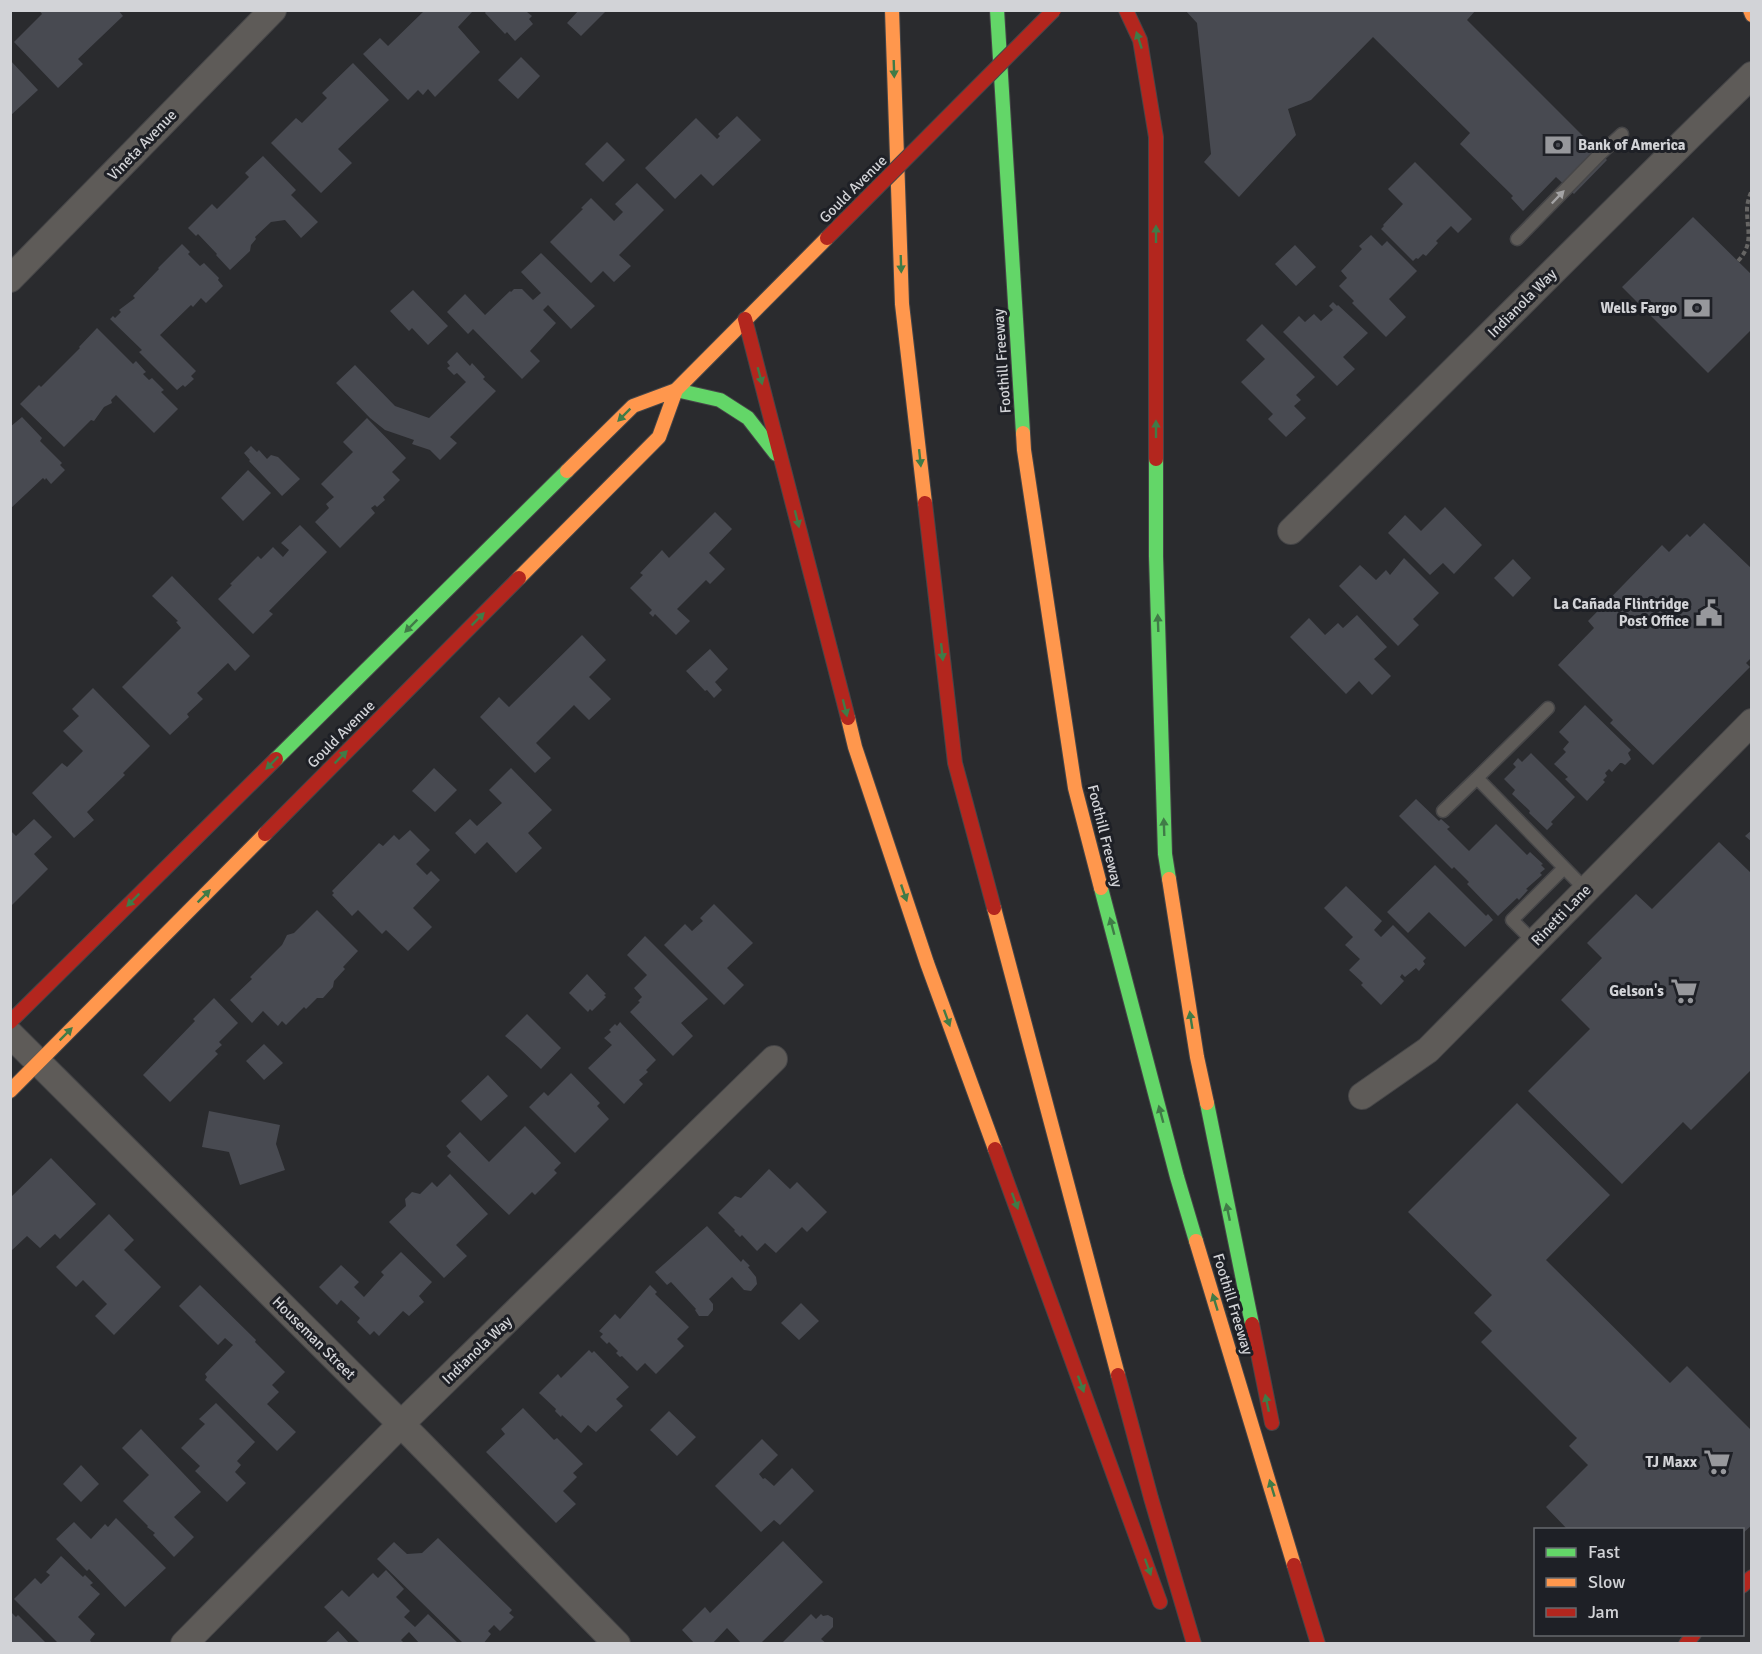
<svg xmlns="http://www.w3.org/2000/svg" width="1762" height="1654" font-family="Signika,sans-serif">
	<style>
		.building { fill: #484a51 }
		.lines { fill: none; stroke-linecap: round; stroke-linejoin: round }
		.lane-casing { stroke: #464648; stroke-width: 15 }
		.street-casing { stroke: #464648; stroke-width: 28 }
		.fast-casing { stroke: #464648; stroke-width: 16 }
		.slow-casing { stroke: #464648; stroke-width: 16 }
		.jam-casing { stroke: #464648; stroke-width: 16 }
		.path { stroke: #666564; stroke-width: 4; stroke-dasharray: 4.5 3; stroke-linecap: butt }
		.lane { stroke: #5e5b58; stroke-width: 12 }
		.street { stroke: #5e5b58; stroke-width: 26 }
		.fast { stroke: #63d668; stroke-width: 14 }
		.slow { stroke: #ff974d; stroke-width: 14 }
		.jam { stroke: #b3261e; stroke-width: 14 }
		.jam-bridge-casing { stroke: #464648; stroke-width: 16; stroke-linecap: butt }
		.jam-bridge { stroke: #b3261e; stroke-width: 14 }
		.oneway { fill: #407b47 }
		.oneway2 { fill: #a4a3a4 }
		.labels { text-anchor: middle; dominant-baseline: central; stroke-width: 6; stroke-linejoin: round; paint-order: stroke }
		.street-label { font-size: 15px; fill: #d2d3d7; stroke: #1e2026 }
		.poi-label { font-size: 15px; font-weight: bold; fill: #d2d3d7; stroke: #1e2026; text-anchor: end }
	</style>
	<rect width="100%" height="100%" fill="#2a2b2e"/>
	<path class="building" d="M39 10H118L123 16 78 59 83 64 58 88 14 42 42 14Z
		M425 10H471L472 12 458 27 480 52 435 97 428 89 423 95 418 90 408 100 363 54 380 38 388 46Z
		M487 10H529L527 12 532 16 529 19 533 24 515 41 507 32 505 34 485 13Z
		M579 10H604L605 12 581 36 567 23Z
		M1185 10H1476L1467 20 1607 160 1574 194 1556 177 1523 211 1511 198 1513 196 1460 144 1470 133 1373 37 1311 100 1288 109 1296 135 1239 197 1204 162 1211 154 1197 23Z
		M521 57 540 76 518 99 498 80Z
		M10 60 38 90 10 116Z
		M353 63 389 100 338 149 352 163 321 193 271 143 296 118 302 123 327 98 322 93Z
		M737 116 761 140 713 186 701 174 675 199 645 168 696 118 717 139 720 136 718 134Z
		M607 142 625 160 603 182 585 164Z
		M263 156 296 190 291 195 318 222 301 238 285 220 271 222 255 237 256 239 251 245 250 251 230 270 216 255 217 254 198 234 196 236 188 228 212 204 217 209 249 177 245 173Z
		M1415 162 1472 219 1458 233 1451 226 1436 241 1438 243 1426 256 1423 254 1418 259 1416 258 1413 261 1381 229 1384 226 1383 225 1403 204 1388 189Z
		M637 183 664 210 619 255 631 266 614 282 603 271 591 283 550 242 583 209 581 208 591 198 614 221 623 212 615 204Z
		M1693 217 1752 275V329L1708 373 1622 287Z
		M1371 235 1382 246 1387 241 1417 271 1389 299 1406 317 1386 337 1352 303 1354 301 1339 286 1347 278 1341 271 1362 249 1359 246Z
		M182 244 190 252 188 254 200 266 204 263 219 278 218 280 223 286 206 303 201 298 193 307 191 305 160 335 196 371 191 376 194 379 185 387 183 385 177 390 139 352 142 350 110 319 113 316 115 318 121 312 119 310 135 298 133 296 159 269 158 268Z
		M1295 245 1316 267 1296 286 1275 264Z
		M541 253 595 306 571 329 548 305 543 310 556 323 530 351 540 361 522 379 473 329 468 334 447 312 465 294 485 315 510 291 511 292 514 289H522L533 300 541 293 521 272Z
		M413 290 448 326 428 345 412 328 409 331 390 311Z
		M1333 302 1337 306 1338 305 1368 333 1343 357 1355 369 1337 386 1283 332 1299 316 1305 322 1314 314 1321 321 1333 310 1329 306Z
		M1262 324 1315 377 1296 395 1301 400 1294 406 1306 418 1286 437 1268 419 1273 414 1241 382 1265 359 1246 340Z
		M97 328 133 364 136 361 146 372 143 374 149 380 152 378 164 390 161 392 178 409 154 433 116 395 111 400 112 403 104 407 94 421 91 420 64 447 20 404 39 385 41 387 80 348 79 347Z
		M457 352 470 366 472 363 485 377 483 379 496 391 450 437 457 443 440 460 430 450 412 444 414 440 385 430 370 418 336 383 355 365 395 406 429 418 466 382 457 373 454 375 447 368 450 366 447 362Z
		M22 417 42 438 40 441 62 463 60 465 65 470 51 484 46 478 45 480 43 478 10 509V427Z
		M367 418 406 458 392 472 400 480 383 497 385 500 377 507 375 505 371 508 375 513 340 548 315 522 329 508 326 504 334 497 321 484 353 452 343 442Z
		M251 446 257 452 259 450 267 459 271 455 278 457 300 479 282 496 249 461 250 460 244 453Z
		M248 470 271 493 243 521 221 498Z
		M1445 507 1482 545 1454 574 1443 563 1430 575 1388 533 1405 515 1421 531Z
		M715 512 732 529 709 553 725 569 710 584 706 580 677 609 690 621 676 635 655 614 653 617 649 613 652 610 630 588 643 575 640 573 662 550 669 558Z
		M1704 523 1752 569V657L1746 663 1750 667 1653 765 1610 723 1613 720 1558 665 1594 628 1588 621 1662 545 1669 552 1687 534 1690 537Z
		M300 525 327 552 269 611 273 614 253 634 218 599 232 585 230 584 258 556 261 559 273 547 283 557 289 550 281 543Z
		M1404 558 1439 593 1413 619 1419 625 1398 646 1339 586 1360 565 1376 580 1386 570 1390 575Z
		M1513 559 1531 578 1513 597 1494 578Z
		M172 576 250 656 235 671 228 663 197 693 203 699 187 714 189 717 170 735 122 687 181 628 176 622 178 621 152 596Z
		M1357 615 1387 647 1374 659 1391 676 1372 695 1359 681 1346 694 1290 637 1309 618 1325 635 1338 623 1343 628Z
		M582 635 606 660 589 677 611 699 589 720 574 705 536 743 551 758 535 773 480 717 499 697 509 707Z
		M710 649 728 669 715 682 722 690 714 698 707 690 705 691 686 671Z
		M93 688 150 746 123 773 125 775 87 812 94 820 74 838 32 793 62 763 67 767 83 751 63 731 79 716 72 709Z
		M1585 705 1631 750 1628 753 1631 759 1625 765 1622 763H1620L1612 772 1609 769 1605 773 1607 776 1603 780 1605 782 1587 801 1565 779 1568 777 1554 764 1566 752 1563 749 1569 742 1559 732Z
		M1531 753 1575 797 1551 822 1553 824 1547 830 1529 813 1530 811 1512 794 1515 790 1504 779 1516 767 1513 764 1518 758 1522 762Z
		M434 768 457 790 435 812 412 791Z
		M511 768 552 810 528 833 542 848 516 873 487 842 475 854 455 833 470 819 477 826 502 803 489 790Z
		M1416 799 1439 821 1441 819 1450 827 1447 829 1469 851 1496 824 1527 855 1530 852 1543 864 1541 865 1545 869 1540 873 1542 875 1526 889 1528 890 1519 900 1517 898 1498 916 1467 884 1469 882 1454 867 1452 869 1399 816Z
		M34 819 52 837 34 854 48 869 10 907V830L16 836Z
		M410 830 430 850 416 864 427 875 431 871 440 880 413 908 432 927 408 951 386 930 382 934 358 910 352 916 332 895 334 893 332 891 379 843 383 846 394 835 399 840Z
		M1752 830V842L1745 836Z
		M1719 842 1752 874V1069L1691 1130 1683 1122 1622 1184 1528 1091 1590 1029 1561 1000 1602 958 1587 943 1636 894 1652 909Z
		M1435 865 1486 916 1488 914 1493 920 1465 947 1429 912 1408 933 1387 912Z
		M1346 886 1382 921 1374 930 1381 937 1393 925 1426 958 1423 961 1425 964 1419 971 1416 968 1405 977 1402 974 1400 977 1404 981 1381 1005 1361 985 1363 983 1349 970 1360 959 1345 945 1353 937 1324 908Z
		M714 904 753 943 727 968 744 985 724 1005 664 945 685 924 692 931 703 921 700 918Z
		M317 910 358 951 343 967 345 969 334 981 333 987 323 998H317L306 1009 304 1007 286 1025 282 1021 278 1026 263 1011 252 1023 230 1000 252 979 250 977 282 945 287 935 294 933Z
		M645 936 708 999 681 1023 693 1036 673 1056 630 1012 640 1002 638 1001 642 997 634 988 647 975 627 955Z
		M587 974 606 994 604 995 606 997 592 1011 590 1009 588 1012 569 993Z
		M214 998 238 1023 219 1042 222 1045 215 1051 218 1054 170 1102 143 1075 195 1021 193 1019Z
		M527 1014 561 1048 541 1069 518 1047 505 1036Z
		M620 1022 656 1060 646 1070 648 1072 639 1080 643 1084 624 1104 588 1068 612 1045 604 1038 611 1032 609 1030 615 1024 617 1026Z
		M264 1044 283 1063 264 1080 246 1061Z
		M571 1073 600 1103 597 1106 609 1119 575 1153 529 1107 544 1092 548 1096Z
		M488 1075 508 1096 481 1121 461 1101Z
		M1517 1103 1610 1195 1546 1260 1670 1383 1687 1366 1752 1431V1525L1742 1534V1530H1568L1546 1507 1588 1465 1569 1446 1577 1438 1481 1342 1492 1331 1474 1313 1492 1295 1408 1212Z
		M209 1111 280 1125 276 1144 285 1170 240 1185 229 1152 202 1147Z
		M525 1126 561 1163 554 1170 557 1173 535 1195 532 1192 509 1215 447 1156 451 1152 446 1146 460 1132 489 1162Z
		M51 1158 96 1204 60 1239 55 1234 40 1248 27 1236 10 1252V1198Z
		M769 1169 790 1189 797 1182 827 1212 807 1232 802 1227 776 1253 765 1243 757 1251 742 1235 740 1237 734 1231 735 1230 718 1213 735 1196 741 1198Z
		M450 1174 488 1214 456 1245 467 1256 444 1278 389 1222 406 1206 405 1199 412 1192 420 1194 432 1182 437 1187Z
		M109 1214 134 1240 124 1250 161 1287 114 1335 95 1316 107 1304 83 1280 76 1287 56 1267Z
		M707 1226 741 1262 743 1259 750 1266 748 1267 756 1277 757 1284 751 1291 744 1290 732 1277 709 1299 713 1304V1310L708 1316H699L695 1310 696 1309 671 1282 667 1285 655 1272Z
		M401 1252 432 1282 419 1296 424 1302 409 1316 403 1311 379 1336 374 1331 370 1335 357 1322 360 1318 341 1300 337 1305 319 1287 341 1265 359 1282 354 1287 364 1297 384 1275 381 1272Z
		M200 1285 256 1340 255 1342 285 1372 272 1385 279 1392 267 1404 296 1432 277 1451 205 1380 207 1377 205 1374 233 1345 225 1338 218 1345 179 1306Z
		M650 1285 657 1292 655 1294 689 1327 677 1339 684 1346 656 1374 645 1363 637 1371 622 1356 620 1357 616 1353 618 1351 609 1342 607 1344 600 1337 603 1334 599 1331 615 1314 620 1319Z
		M801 1303 819 1321 799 1340 781 1323Z
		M589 1350 592 1353 594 1351 629 1387 616 1399 623 1406 596 1432 588 1425 581 1433 562 1415 561 1417 555 1411 556 1409 539 1393 558 1374 561 1378Z
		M216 1403 255 1442 237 1461 241 1465 235 1472 246 1483 227 1502 195 1471 200 1466 181 1448 205 1424 199 1419Z
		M523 1408 554 1440 557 1438 583 1464 573 1473 577 1477 563 1491 576 1504 556 1523 486 1452 505 1434 501 1429Z
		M669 1411 696 1437 677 1456 650 1430Z
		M141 1429 201 1492 174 1517 194 1537 174 1557 153 1535 155 1533 147 1527 148 1526 123 1501 149 1475 122 1448Z
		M762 1439 778 1455 759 1474 763 1479 765 1478 774 1486 792 1468 814 1491 780 1525 774 1520 761 1532 715 1486Z
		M81 1465 99 1484 81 1502 63 1484Z
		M116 1518 166 1568 125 1607 89 1569 87 1571 56 1539 74 1522 91 1539 105 1524 108 1527Z
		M438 1538 512 1610 509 1613 514 1617 500 1631 494 1625 488 1631 491 1634 483 1644H464L377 1559 394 1542 407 1554 422 1553Z
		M783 1541 823 1582 760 1644H742L727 1628 712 1644H695L682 1630 705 1607 710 1613Z
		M61 1556 83 1577 85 1575 93 1583 90 1585 100 1594 78 1617 95 1634 90 1640 91 1642 90 1644H59L14 1599 35 1578 41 1584 50 1575 46 1572Z
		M386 1570 404 1589 396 1597 410 1611 404 1617 415 1627 428 1614 459 1644H420L409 1632 401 1640 405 1644H361L324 1607 342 1590 349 1597 373 1573 378 1578Z
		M10 1611 16 1617 18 1615 47 1644H10Z
		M811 1614 816 1619 821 1614 823 1616 828 1615 833 1618V1627L821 1639 827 1644H781Z
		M338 1631 350 1644H324Z"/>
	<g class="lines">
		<defs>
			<path id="lane" d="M1517 239 1600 154 1622 134
				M1548 708 1477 778 1586 890
				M1443 811 1477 778
				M1534 942 1512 920 1564 868"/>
			<path id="street" d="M10 279 273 10
				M1291 531C1446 380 1597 226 1752 75
				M10 1034 401 1424 617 1644
				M1362 1096 1428 1050 1752 722
				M184 1644 401 1424 774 1059"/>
			<path id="fast" d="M997 10 1023 433
				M676 390 720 400 748 418 776 454
				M1156 459V556L1165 854 1169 879
				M276 759 567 471
				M1101 888 1177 1177 1196 1241
				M1207 1103 1252 1324"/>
			<path id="slow" d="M892 10 902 304 925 503
				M1750 10 1752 15
				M1023 433 1024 450 1075 788 1101 888
				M567 471 633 406 676 390 827 238
				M519 578 659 437 676 390
				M848 718 855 747 927 963 995 1149
				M1169 879 1197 1057 1207 1103
				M994 908 1118 1375
				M10 1091 265 834
				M1196 1241 1294 1565"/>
			<path id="jam" d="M1126 10 1140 40 1156 137V459
				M745 319 848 718
				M925 503 955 763 994 908
				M265 834 519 578
				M10 1022 276 759
				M995 1149 1160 1602
				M1252 1324 1272 1423
				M1118 1375 1151 1498 1194 1644
				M1294 1565 1318 1644
				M1742 1586 1752 1577
				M1686 1644 1694 1634"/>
		</defs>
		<use href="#lane" class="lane-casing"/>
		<use href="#street" class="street-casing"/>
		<use href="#fast" class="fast-casing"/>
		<use href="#slow" class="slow-casing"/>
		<use href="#jam" class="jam-casing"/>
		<path class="path" d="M1738 261C1754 244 1747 230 1747 210 1747 203 1749 197 1752 190"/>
		<use href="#lane" class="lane"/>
		<use href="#street" class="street"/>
		<use href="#fast" class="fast"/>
		<use href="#slow" class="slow"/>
		<use href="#jam" class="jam"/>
		<defs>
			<path id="jam-bridge" d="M827 238 1054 10"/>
		</defs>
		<use href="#jam-bridge" class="jam-bridge-casing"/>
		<use href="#jam-bridge" class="jam-bridge"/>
	</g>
	<defs><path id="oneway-solid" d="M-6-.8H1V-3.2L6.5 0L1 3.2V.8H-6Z" transform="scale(1.5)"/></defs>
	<g class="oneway">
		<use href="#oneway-solid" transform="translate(1139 40) rotate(-108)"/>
		<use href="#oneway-solid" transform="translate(894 69) rotate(88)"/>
		<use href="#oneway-solid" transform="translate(1156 234) rotate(-90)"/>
		<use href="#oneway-solid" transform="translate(901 264) rotate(88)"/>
		<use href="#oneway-solid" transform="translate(760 376) rotate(75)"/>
		<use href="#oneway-solid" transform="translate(624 415) rotate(135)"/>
		<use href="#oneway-solid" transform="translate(1156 429) rotate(-90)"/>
		<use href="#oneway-solid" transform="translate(920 458) rotate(84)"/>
		<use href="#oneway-solid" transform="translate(797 519) rotate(76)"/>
		<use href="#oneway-solid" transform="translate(478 619) rotate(-45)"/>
		<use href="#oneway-solid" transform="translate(1158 623) rotate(-92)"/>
		<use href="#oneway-solid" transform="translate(411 626) rotate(135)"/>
		<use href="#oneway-solid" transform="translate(942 652) rotate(84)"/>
		<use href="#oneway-solid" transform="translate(845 708) rotate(76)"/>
		<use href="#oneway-solid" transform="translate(341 757) rotate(-45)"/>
		<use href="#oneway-solid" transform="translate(272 763) rotate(135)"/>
		<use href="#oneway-solid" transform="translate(1164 827) rotate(-92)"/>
		<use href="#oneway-solid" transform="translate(904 893) rotate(71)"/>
		<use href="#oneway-solid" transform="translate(204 896) rotate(-45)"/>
		<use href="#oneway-solid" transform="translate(133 900) rotate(135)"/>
		<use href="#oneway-solid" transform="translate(1112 926) rotate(-105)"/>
		<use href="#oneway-solid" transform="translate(947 1018) rotate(70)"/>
		<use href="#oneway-solid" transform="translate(1191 1020) rotate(-99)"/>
		<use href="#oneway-solid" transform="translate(66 1034) rotate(-45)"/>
		<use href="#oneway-solid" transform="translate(1161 1114) rotate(-105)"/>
		<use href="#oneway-solid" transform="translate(1015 1201) rotate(70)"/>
		<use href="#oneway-solid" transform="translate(1228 1212) rotate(-102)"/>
		<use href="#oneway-solid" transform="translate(1215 1302) rotate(-107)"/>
		<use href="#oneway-solid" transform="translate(1081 1384) rotate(70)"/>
		<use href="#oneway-solid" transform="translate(1267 1403) rotate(-102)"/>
		<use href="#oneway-solid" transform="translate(1272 1488) rotate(-107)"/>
		<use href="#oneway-solid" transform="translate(1148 1567) rotate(70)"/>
	</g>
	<use class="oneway2" href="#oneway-solid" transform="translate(1558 197) rotate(-46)"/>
	<defs>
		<symbol id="bank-bare" viewBox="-9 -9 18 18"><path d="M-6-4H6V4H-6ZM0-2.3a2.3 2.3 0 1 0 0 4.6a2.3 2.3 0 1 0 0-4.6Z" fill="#97989c" stroke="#1e2026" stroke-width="2.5" paint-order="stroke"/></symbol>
		<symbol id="civic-bare" viewBox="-9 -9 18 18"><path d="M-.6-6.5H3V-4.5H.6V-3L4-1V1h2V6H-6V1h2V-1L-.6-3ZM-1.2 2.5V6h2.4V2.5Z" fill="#97989c" stroke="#1e2026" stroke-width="2.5" paint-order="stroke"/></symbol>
		<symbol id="supermarket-bare" viewBox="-9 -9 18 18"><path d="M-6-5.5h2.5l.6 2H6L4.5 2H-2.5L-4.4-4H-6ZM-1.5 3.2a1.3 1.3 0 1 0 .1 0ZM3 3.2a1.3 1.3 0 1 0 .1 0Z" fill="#97989c" stroke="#1e2026" stroke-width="2.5" paint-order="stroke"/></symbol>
	</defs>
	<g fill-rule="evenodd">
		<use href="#bank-bare" x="1539" y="126" width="38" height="38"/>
		<use href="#bank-bare" x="1678" y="289" width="38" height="38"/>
		<use href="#civic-bare" x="1690" y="594" width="38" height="38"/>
		<use href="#supermarket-bare" x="1665" y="972" width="38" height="38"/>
		<use href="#supermarket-bare" x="1698" y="1443" width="38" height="38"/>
	</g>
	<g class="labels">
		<g class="street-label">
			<text transform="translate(142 145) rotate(-46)">Vineta Avenue</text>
			<text transform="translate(853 189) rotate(-45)">Gould Avenue</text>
			<text transform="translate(1522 303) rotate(-45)">Indianola Way</text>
			<text transform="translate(1002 361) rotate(-94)">Foothill Freeway</text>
			<text transform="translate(341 734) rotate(-45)">Gould Avenue</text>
			<text transform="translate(1105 836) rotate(76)">Foothill Freeway</text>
			<text transform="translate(1561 915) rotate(-46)">Rinetti Lane</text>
			<text transform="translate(1233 1304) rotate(73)">Foothill Freeway</text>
			<text transform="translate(314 1338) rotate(45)">Houseman Street</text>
			<text transform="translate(477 1350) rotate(-44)">Indianola Way</text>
		</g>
		<g class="poi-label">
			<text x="1578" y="145" text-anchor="start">Bank of America</text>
			<text x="1677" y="308">Wells Fargo</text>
			<text x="1689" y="604">La Cañada Flintridge<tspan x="1689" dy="17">Post Office</tspan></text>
			<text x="1664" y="991">Gelson's</text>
			<text x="1697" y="1462">TJ Maxx</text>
		</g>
	</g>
	<rect width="1762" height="1654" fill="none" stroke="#d2d3d7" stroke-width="24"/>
	<rect x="1534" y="1528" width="210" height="108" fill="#1e2026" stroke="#66686d" stroke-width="1.5"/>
	<rect x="1546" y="1548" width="30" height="9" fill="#63d668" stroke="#66686d" stroke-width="1.5"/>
	<text x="1588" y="1558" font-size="18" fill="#d2d3d7">Fast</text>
	<rect x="1546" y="1578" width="30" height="9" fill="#ff974d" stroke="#66686d" stroke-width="1.5"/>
	<text x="1588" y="1588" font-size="18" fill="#d2d3d7">Slow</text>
	<rect x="1546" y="1608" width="30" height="9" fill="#b3261e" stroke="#66686d" stroke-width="1.5"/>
	<text x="1588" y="1618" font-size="18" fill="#d2d3d7">Jam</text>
</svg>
